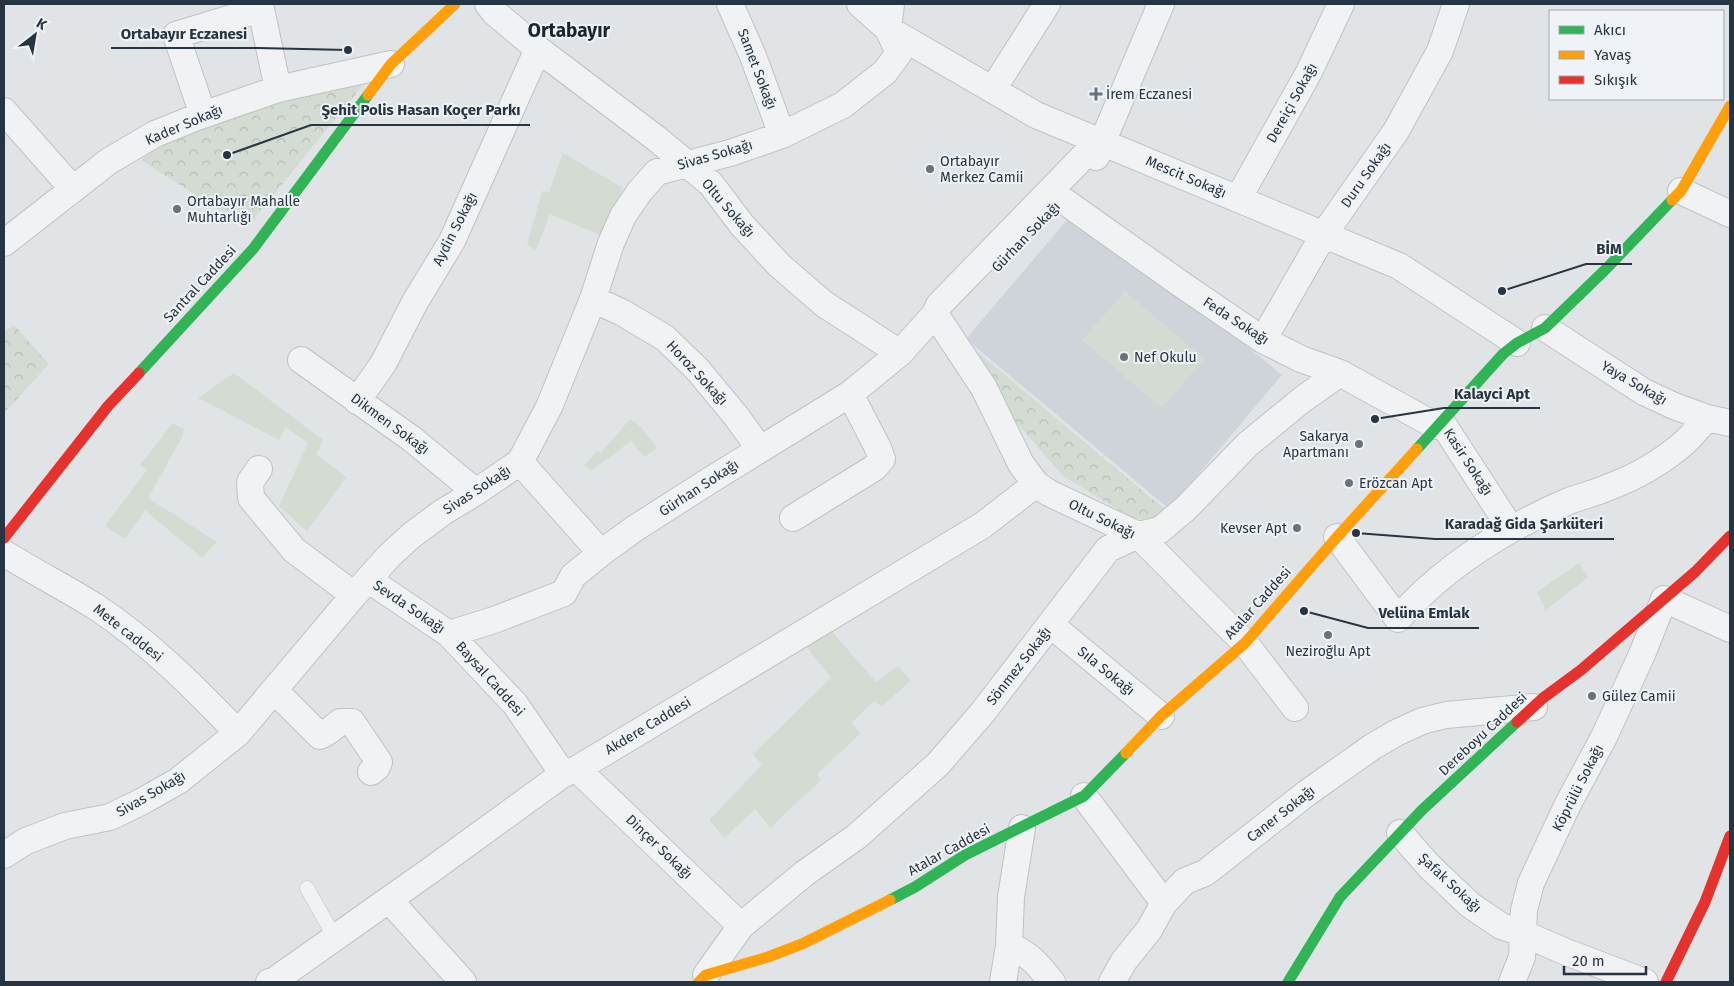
<svg xmlns="http://www.w3.org/2000/svg" width="1734" height="986" font-family="'Fira Sans',sans-serif">
	<style>
		.built { fill: #cfd4da }
		.grass { fill: #d3dbd2 }
		.park { fill: url(#park-crowns) }
		.lines { fill: none; stroke-linecap: round; stroke-linejoin: round }
		.lane-casing { stroke: #bfc2c5; stroke-width: 15 }
		.street-casing { stroke: #bfc2c5; stroke-width: 28 }
		.lane { stroke: #f1f2f3; stroke-width: 14 }
		.street { stroke: #f1f2f3; stroke-width: 26 }
		.fast { stroke: #30b455; stroke-width: 11 }
		.slow { stroke: #ff9f0a; stroke-width: 11 }
		.jam { stroke: #e5322d; stroke-width: 11 }
		.poi-dot { fill: #68727b; stroke: #eff3f7; stroke-width: 2 }
		.labels { text-anchor: middle; dominant-baseline: central; stroke-width: 4; stroke-linejoin: round; paint-order: stroke }
		.street-label { font-size: 14px; fill: #273441; stroke: #eff3f7 }
		.poi-label { font-size: 14px; fill: #273441; stroke: #eff3f7; text-anchor: start }
		.district-label { font-size: 19px; font-weight: bold; fill: #192532; stroke: #eff3f7 }
		.leader { fill: none; stroke: #273441; stroke-width: 2 }
		.callout-dot { fill: #273441; stroke: #eff3f7; stroke-width: 2 }
		.callout-label { font-size: 15px; text-anchor: middle; font-weight: bold; fill: #273441; stroke: #eff3f7; stroke-width: 4; stroke-linejoin: round; paint-order: stroke }
	</style>
	<defs>
		<pattern id="park-crowns" width="20" height="18" patternUnits="userSpaceOnUse" patternTransform="scale(1.25)"><rect width="20" height="18" fill="#d3dbd2"/><path d="M2 6a3 3 0 1 1 6 0M12 15a3 3 0 1 1 6 0" fill="none" stroke="#b5bdb6"/></pattern>
	</defs>
	<rect width="100%" height="100%" fill="#e1e4e7"/>
	<path class="built" d="M1071 215 1121 258 1128 249 1282 375 1169 509 966 339Z"/>
	<path class="grass" d="M563 153 623 188 603 236 550 214 536 250 527 245 542 191 549 192Z
		M1125 291 1204 359 1162 408 1082 340Z
		M234 373 323 440 316 454 346 477 307 531 279 506 308 443 286 427 279 440 198 398Z
		M630 419 639 425 657 448 644 457 631 441 591 471 584 465 597 451 601 453Z
		M173 423 184 430 182 437 148 498 217 542 202 558 145 510 125 539 105 526 147 470 140 465Z
		M1579 563 1588 577 1546 610 1537 592Z
		M831 630 876 682 898 666 911 681 882 706 874 701 851 723 861 733 817 774 821 780 770 828 755 809 724 838 709 820 762 765 753 754 831 678 805 645Z"/>
	<path class="park" d="M350 81 362 86 253 220 238 222 141 160 153 150 192 128 270 104 314 94Z
		M14 325 49 364 4 413V331Z
		M967 343 1151 498 1168 511 1149 520 1132 518 1063 476 1017 423 964 347Z"/>
	<g class="lines">
		<defs>
			<path id="lane" d="M307 888 335 938"/>
			<path id="street" d="M488 4 494 12 538 49 657 139 711 184 742 225 779 265 824 304 900 353
				M730 4 753 56 782 135
				M860 4 888 29 1036 115 1399 266 1517 343
				M993 89 1047 4
				M4 111 73 189
				M203 115 176 35 261 9 278 89
				M1096 157 1161 4
				M1050 191 1178 282 1263 340 1301 359 1340 373 1436 426
				M1681 191 1730 214
				M1238 199 1309 72 1341 4
				M4 243 109 161 155 134 197 117 278 89 391 64
				M593 299 623 313 665 338 697 369 736 416 760 449
				M935 314 984 388 1021 464 1036 484 1049 493 1138 535 1245 643 1295 708
				M1545 328 1644 392 1674 406 1707 418 1730 423
				M1263 340 1324 234 1396 131 1440 51 1456 4
				M301 360 412 439 476 492
				M357 401 383 364 415 302 452 241 538 49
				M1441 421 1511 529
				M520 462 601 553
				M259 469 250 482 251 498 294 550 354 595
				M793 518 874 468 882 459 878 448 850 394
				M1337 537 1398 619C1442 568 1507 527 1569 501 1582 496 1596 493 1609 487 1636 477 1662 462 1684 443 1692 436 1699 426 1707 418
				M4 553C34 572 66 588 96 607 149 642 194 687 238 733
				M369 580 449 634 515 704 563 774
				M1051 625 1161 716
				M449 634 494 620 564 593 573 576 601 553 634 529 709 481 850 394 900 353 935 314 939 305 1081 159 1101 142
				M274 690 320 736 329 731 340 722H352L379 762 377 767 371 772
				M577 769 741 926
				M1084 796 1164 903
				M1400 833 1429 866 1470 905 1501 926 1522 933 1566 952 1645 982
				M4 855 26 841 65 826 110 817 141 802 178 781 238 733 354 595 389 556 412 535 443 512 476 492 520 462 549 407 593 299 611 243 623 216 640 191 657 172 730 153 782 135 843 105 885 72 899 53 888 29 891 4
				M389 900 463 982
				M1009 946C1029 953 1039 966 1052 982
				M706 975 741 926 805 873 856 837 938 764 983 712 1108 549 1138 535 1160 530 1185 509 1248 444 1303 399 1340 373
				M269 982 275 980 431 870 563 774 577 769 983 525 1036 484
				M1003 982 1009 946 1011 897 1022 828
				M1112 982 1124 961 1149 930 1164 903 1185 881 1205 873 1307 793 1372 747 1396 733 1422 721 1446 715 1534 707
				M1512 982 1522 957 1524 910 1531 883 1568 804 1604 737 1643 652 1664 599 1730 629"/>
		</defs>
		<use href="#lane" class="lane-casing"/>
		<use href="#street" class="street-casing"/>
		<use href="#lane" class="lane"/>
		<use href="#street" class="street"/>
		<path class="fast" d="M139 373 253 249 368 95
			M1417 449 1503 354 1517 343 1545 328 1606 269 1672 200
			M890 900 915 887 965 855 1084 796 1126 753
			M1288 982 1340 897 1422 810 1517 722"/>
		<path class="slow" d="M368 95 391 64 455 4
			M1672 200 1681 191 1730 106
			M1126 753 1161 716 1245 643 1337 537 1417 449
			M699 982 706 975 768 957 802 944 890 900"/>
		<path class="jam" d="M4 538 108 406 139 373
			M1517 722 1543 698 1581 670 1695 572 1730 536
			M1666 982 1705 902 1730 836"/>
	</g>
	<g class="poi-dot">
		<path d="M1093.5 86.5h5v5h5v5h-5v5h-5v-5h-5v-5h5z"/>
		<circle cx="930" cy="169" r="5"/>
		<circle cx="177" cy="209" r="5"/>
		<circle cx="1124" cy="357" r="5"/>
		<circle cx="1359" cy="444" r="5"/>
		<circle cx="1349" cy="483" r="5"/>
		<circle cx="1297" cy="528" r="5"/>
		<circle cx="1328" cy="635" r="5"/>
		<circle cx="1592" cy="696" r="5"/>
	</g>
	<g class="labels">
		<g class="street-label">
			<text transform="translate(757 69) rotate(69)">Samet Sokağı</text>
			<text transform="translate(1292 103) rotate(-61)">Dereiçi Sokağı</text>
			<text transform="translate(184 125) rotate(-23)">Kader Sokağı</text>
			<text transform="translate(715 155) rotate(-16)">Sivas Sokağı</text>
			<text transform="translate(1366 175) rotate(-55)">Duru Sokağı</text>
			<text transform="translate(1186 177) rotate(23)">Mescit Sokağı</text>
			<text transform="translate(728 208) rotate(49)">Oltu Sokağı</text>
			<text transform="translate(455 229) rotate(-63)">Aydin Sokağı</text>
			<text transform="translate(1026 237) rotate(-46)">Gürhan Sokağı</text>
			<text transform="translate(200 284) rotate(-47)">Santral Caddesi</text>
			<text transform="translate(1236 321) rotate(33)">Feda Sokağı</text>
			<text transform="translate(697 373) rotate(47)">Horoz Sokağı</text>
			<text transform="translate(1634 383) rotate(30)">Yaya Sokağı</text>
			<text transform="translate(390 424) rotate(36)">Dikmen Sokağı</text>
			<text transform="translate(1468 462) rotate(57)">Kasir Sokağı</text>
			<text transform="translate(699 488) rotate(-33)">Gürhan Sokağı</text>
			<text transform="translate(477 490) rotate(-33)">Sivas Sokağı</text>
			<text transform="translate(1102 519) rotate(26)">Oltu Sokağı</text>
			<text transform="translate(1258 603) rotate(-48)">Atalar Caddesi</text>
			<text transform="translate(409 607) rotate(34)">Sevda Sokağı</text>
			<text transform="translate(128 633) rotate(38)">Mete caddesi</text>
			<text transform="translate(1019 666) rotate(-52)">Sönmez Sokağı</text>
			<text transform="translate(1106 671) rotate(39)">Sıla Sokağı</text>
			<text transform="translate(490 679) rotate(48)">Baysal Caddesi</text>
			<text transform="translate(648 726) rotate(-31)">Akdere Caddesi</text>
			<text transform="translate(1483 734) rotate(-43)">Dereboyu Caddesi</text>
			<text transform="translate(1578 788) rotate(-63)">Köprülü Sokağı</text>
			<text transform="translate(151 794) rotate(-30)">Sivas Sokağı</text>
			<text transform="translate(1281 814) rotate(-38)">Caner Sokağı</text>
			<text transform="translate(659 847) rotate(44)">Dinçer Sokağı</text>
			<text transform="translate(949 850) rotate(-29)">Atalar Caddesi</text>
			<text transform="translate(1450 883) rotate(43)">Şafak Sokağı</text>
		</g>
		<g class="poi-label">
			<text x="1106" y="94">İrem Eczanesi</text>
			<text x="940" y="161">Ortabayır<tspan x="940" dy="16">Merkez Camii</tspan></text>
			<text x="187" y="201">Ortabayır Mahalle<tspan x="187" dy="16">Muhtarlığı</tspan></text>
			<text x="1134" y="357">Nef Okulu</text>
			<text x="1349" y="436" text-anchor="end">Sakarya<tspan x="1349" dy="16">Apartmanı</tspan></text>
			<text x="1359" y="483">Erözcan Apt</text>
			<text x="1287" y="528" text-anchor="end">Kevser Apt</text>
			<text x="1328" y="651" text-anchor="middle">Neziroğlu Apt</text>
			<text x="1602" y="696">Gülez Camii</text>
		</g>
		<g class="district-label">
			<text x="569" y="30">Ortabayır</text>
		</g>
	</g>
	<path class="leader" d="M348 50L258 48H111M227 155L311 125H530M1502 291L1586 264H1632M1375 419L1444 408H1540M1356 533L1435 539H1614M1304 611L1368 628H1479"/>
	<g class="callout-dot">
		<circle cx="348" cy="50" r="5"/>
		<circle cx="227" cy="155" r="5"/>
		<circle cx="1502" cy="291" r="5"/>
		<circle cx="1375" cy="419" r="5"/>
		<circle cx="1356" cy="533" r="5"/>
		<circle cx="1304" cy="611" r="5"/>
	</g>
	<g class="callout-label">
		<text x="184" y="39">Ortabayır Eczanesi</text>
		<text x="421" y="115">Şehit Polis Hasan Koçer Parkı</text>
		<text x="1609" y="254">BİM</text>
		<text x="1492" y="399">Kalayci Apt</text>
		<text x="1524" y="529">Karadağ Gida Şarküteri</text>
		<text x="1424" y="618">Velüna Emlak</text>
	</g>
	<rect width="1734" height="986" fill="none" stroke="#273441" stroke-width="10"/>
	<rect x="1549" y="10" width="175" height="90" fill="#eff3f7" stroke="#9fa7ae"/>
	<rect x="1559" y="26" width="25" height="8" fill="#30b455" stroke="#9fa7ae"/>
	<text x="1594" y="35" font-size="15" fill="#273441">Akıcı</text>
	<rect x="1559" y="51" width="25" height="8" fill="#ff9f0a" stroke="#9fa7ae"/>
	<text x="1594" y="60" font-size="15" fill="#273441">Yavaş</text>
	<rect x="1559" y="76" width="25" height="8" fill="#e5322d" stroke="#9fa7ae"/>
	<text x="1594" y="85" font-size="15" fill="#273441">Sıkışık</text>
	<g transform="translate(35 35) rotate(31)" stroke="#eff3f7" stroke-width="4" paint-order="stroke">
	<path d="M0-4L9 19L0 12L-9 19Z" fill="#273441"/>
	<text y="-8" font-size="14" font-weight="bold" text-anchor="middle" fill="#273441">K</text>
	</g>
	<path d="M1564 966v8h82v-8" fill="none" stroke="#273441" stroke-width="2.5"/>
	<text x="1572" y="966" font-size="15" fill="#273441" stroke="#eff3f7" stroke-width="4" paint-order="stroke">20 m</text>
</svg>
